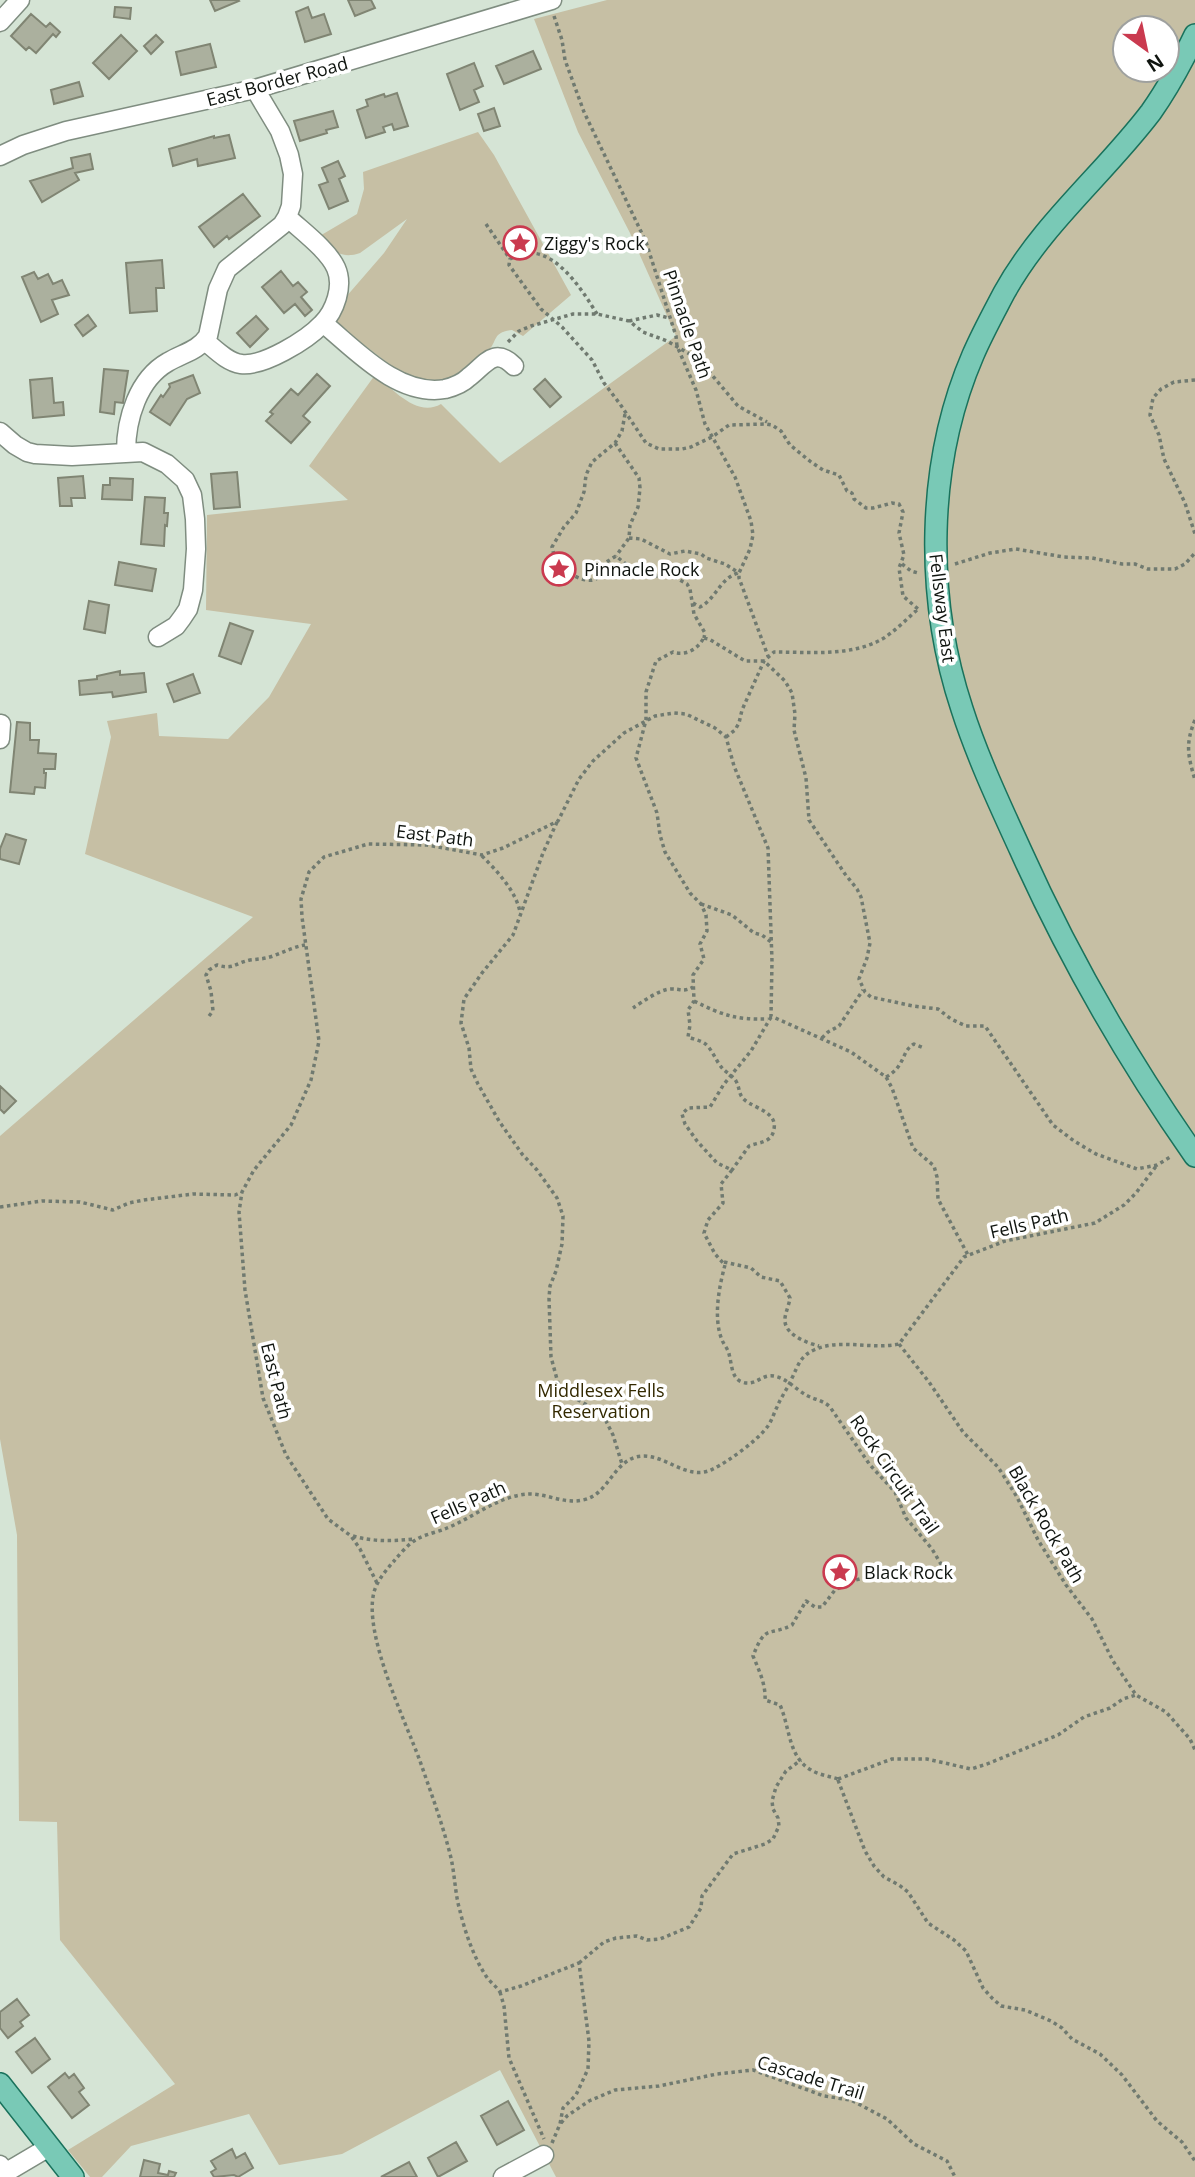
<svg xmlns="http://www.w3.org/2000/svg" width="1195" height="2177" font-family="'Open Sans',sans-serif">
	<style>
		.green { fill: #c6bfa4; fill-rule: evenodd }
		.building { fill: #abb09e; stroke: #808573; stroke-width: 2 }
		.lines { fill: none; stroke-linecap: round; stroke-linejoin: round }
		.minor-casing { stroke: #7f8d80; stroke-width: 21 }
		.major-casing { stroke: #1a725c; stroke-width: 24 }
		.path { stroke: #707a70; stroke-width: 3.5; stroke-dasharray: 3.5 3.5; stroke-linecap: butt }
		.minor { stroke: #fff; stroke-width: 18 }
		.major { stroke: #79c9b6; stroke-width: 21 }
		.labels { text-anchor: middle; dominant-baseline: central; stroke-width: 7; stroke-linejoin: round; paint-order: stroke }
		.street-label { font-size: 18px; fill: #0f140f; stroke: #fff }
		.poi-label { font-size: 18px; fill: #0f140f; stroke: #fff; text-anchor: start }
		.park-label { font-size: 18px; fill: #332900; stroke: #fff }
	</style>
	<rect width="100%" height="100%" fill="#d5e4d5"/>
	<path class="green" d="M607 0H1195V2177H556L500 2070 342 2154 279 2165 249 2114 131 2146 102 2177H90L68 2150 175 2084 60 1940 57 1822 19 1821 17 1535 0 1439V1136L253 917 85 854 111 737 107 721 157 713 159 736 228 739 269 697 311 624 206 610 207 515 348 500 309 466 375 375C393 389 417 418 441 404L500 463 676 336 630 233 578 132 534 19ZM1125 28H1167V70H1125Z
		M478 132 494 155 571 295 523 336 512 330C492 332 498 341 488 351 480 361 448 378 436 387L415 384 333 321 339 305 384 253 407 219 360 253C340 260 332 249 318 237L357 214 364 189 363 172Z"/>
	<path class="building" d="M210 0H238L239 1 215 11Z
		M348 0H371L375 8 355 16Z
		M115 7 131 8 130 19 114 17Z
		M308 7 312 18 324 14 331 34 305 42 296 12Z
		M31 14 46 27 50 23 60 32 56 37 53 34 36 53 29 47 26 50 11 36Z
		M121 35 137 51 109 79 93 63Z
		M156 35 163 42 151 54 144 46Z
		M210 44 216 67 181 75 176 52Z
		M533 51 541 69 504 84 496 66Z
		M474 63 483 86 474 90 479 102 460 110 447 74Z
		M79 82 83 96 54 104 51 90Z
		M397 93 408 126 394 130 392 124 383 127 385 132 366 138 357 110 368 106 366 100 384 94 385 97Z
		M494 108 500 126 484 131 478 114Z
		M333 111 338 127 326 130 327 133 300 141 294 121Z
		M229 135 235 158 198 166 197 159 173 166 169 149 214 136V138Z
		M90 154 93 169 75 173 79 180 42 202 30 181 73 168 71 158Z
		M338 161 345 176 339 179 348 201 329 209 319 185 328 182 322 168Z
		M243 194 260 216 229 239 227 236 214 247 199 227Z
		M162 260 164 288H156L157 311 130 313 126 263Z
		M281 271 293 286 298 282 307 292 301 297 312 310 305 316 295 304 284 313 262 287Z
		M34 272 38 279 48 274 53 284 62 280 69 295 52 300 58 314 41 322 22 277Z
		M88 315 96 326 83 336 75 325Z
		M256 316 268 329 250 347 237 333Z
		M104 369 128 371 123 403 115 402 114 414 100 412Z
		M317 374 330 386 303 416 310 422 291 443 266 421 273 414 270 412 291 389 298 395Z
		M193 375 200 393 187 399 170 425 150 412 161 395 163 397 170 387 169 384Z
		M52 378 54 403 63 402 64 415 33 418 30 380Z
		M545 379 561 397 550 407 534 389Z
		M237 472 240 507 214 509 211 474Z
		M83 476 85 498H71L72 506H60L58 478Z
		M110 478 133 479 132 500 102 499 103 485H110Z
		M145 497 165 498 164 513H168L167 526 165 525 164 546 141 544Z
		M119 562 156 569 152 591 115 585Z
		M89 601 109 605 105 633 84 629Z
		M230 623 253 631 241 664 219 656Z
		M120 671V675L144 673 146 692 113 697 112 692 80 695 79 681 97 679V676Z
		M193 674 200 693 174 702 167 684Z
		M17 722 30 723V740H39L38 753 56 754 55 769H44V773H46L45 788 35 787 34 794 10 792Z
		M6 834 26 840 19 864 0 859V849Z
		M0 1086 16 1101 4 1113 0 1109Z
		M17 1999 29 2015 20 2022 23 2026 8 2038 0 2028V2012Z
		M35 2038 50 2059 32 2073 16 2052Z
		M65 2073 69 2078 74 2074 84 2088 79 2092 89 2105 72 2118 48 2087Z
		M508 2101 524 2130 497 2145 481 2116Z
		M456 2142 467 2161 438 2177 428 2158Z
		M232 2149 236 2158 245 2153 253 2168 238 2177 234 2175 214 2177 211 2172 216 2169 211 2161Z
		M144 2160 160 2164 158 2173 168 2175 169 2171 176 2173 174 2177H140Z
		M409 2162 417 2177H381Z"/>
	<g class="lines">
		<defs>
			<path id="minor" d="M0 22 20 0
				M0 156 23 145 66 131 255 89 552 0
				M323 323C356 350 398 397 445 389 453 387 463 383 469 377 485 365 494 346 514 366
				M205 341C215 349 227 362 241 364 263 367 307 340 322 324 335 311 344 286 336 268 328 250 302 231 287 217
				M0 432 15 445 27 452 35 454 72 456 143 452 167 464 185 480 192 495 195 519 196 549 193 590 188 609 182 618 176 626 158 637
				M126 452C126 419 138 379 168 362 183 353 198 351 208 336L218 289 227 269 282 225 287 217 291 206 293 174 289 155 280 131 255 89
				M0 739 1 724
				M0 2165 5 2173 49 2147
				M503 2177 544 2155"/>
			<path id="major" d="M1195 35C1182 62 1168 88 1151 112 1104 174 1042 224 1004 293 993 314 982 334 973 355 926 464 925 598 962 709 977 756 999 803 1020 849 1068 956 1127 1059 1195 1156
				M0 2084 73 2177"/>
		</defs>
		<use href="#minor" class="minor-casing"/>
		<use href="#major" class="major-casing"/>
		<path class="path" d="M554 16 562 40 565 60 584 112 646 242 676 336 677 346 696 390 705 424 735 477 751 521 753 535 750 549 739 573V578L768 656
			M486 224 510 259
			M597 314C584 293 560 254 531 253 523 253 517 256 510 259L509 265 541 309 562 327 592 360 604 383 620 404 646 443 659 449H682L691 447 712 437 729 425 766 424 772 425 781 431 790 445 811 462 823 470 839 475 847 491 852 493 854 499 866 508H873L892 503 899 504 903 512 899 533 904 555 899 568 903 596 918 609 921 608
			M629 321 657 315 669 318
			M508 342 519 331 531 326 573 314H597L629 321 643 332 667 341 693 356 706 368 738 406 767 422
			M1195 380 1174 382 1161 389 1153 398 1150 415 1159 435 1164 459 1185 503 1195 534
			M625 414 622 431 615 443 592 462 586 475 584 492 576 513 564 527 552 547C553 550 554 556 555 559 562 570 584 585 596 579L605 563 616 556 639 575 650 577 669 574 687 584 690 589 694 614 705 633 704 638
			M615 443 639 478 640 488 638 507 630 525 629 538 616 556
			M629 538 641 539 670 554 685 551 701 554 706 558 725 564 739 573
			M902 564 911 571 918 573
			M955 564 990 553 1016 549 1064 557 1092 558 1122 564H1135L1148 569H1175L1185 564 1195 553
			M693 603 700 607C716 599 720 578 738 573
			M704 638 709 639 745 661H764L785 681 792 693 795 714 794 730 806 778 809 820 845 874 857 889 861 897 870 943 867 958 859 979 865 992 871 997 913 1006 938 1009 951 1019 966 1026H985L1053 1125 1074 1141 1096 1154 1137 1169 1157 1165 1172 1156
			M703 639C697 650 685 656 673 652L656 661 646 692V720L636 758 657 813 660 835 665 852 690 893 701 904 706 915 707 931 700 944 704 959 693 975 694 1001 688 1010 690 1025 688 1037C693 1039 699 1040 704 1043 712 1048 716 1062 723 1069 727 1073 733 1076 736 1081 741 1090 737 1096 749 1103 759 1109 777 1114 774 1129 772 1143 759 1142 749 1146L732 1170
			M1195 720C1185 744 1188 756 1195 780
			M726 737 735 730 739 723 742 710 764 661 774 652C810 652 852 657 884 638 896 630 907 619 918 609
			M557 822 543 853 513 935 482 973 464 999 461 1023 469 1048 471 1069 478 1084 499 1121 522 1154 537 1170 557 1198 563 1216 562 1244 556 1271 550 1286 549 1298 551 1357 558 1383 566 1393 587 1405 606 1421 613 1435 622 1464
			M482 856C497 871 516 891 520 912
			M701 904 732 915 754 933 762 935 771 942
			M694 1001C722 1015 736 1020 768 1019
			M633 1008C642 1002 660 989 671 989 681 989 684 992 693 987
			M209 1016 213 1011 211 991 206 975 209 970 217 965C234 970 235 963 250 960 258 959 265 959 273 956 284 952 293 947 305 945
			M771 1017 751 1051 724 1084 710 1107 688 1108 682 1114 685 1124 697 1141 717 1163 732 1170 721 1184 723 1203 708 1220 704 1233 715 1254 725 1265C719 1287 713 1318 722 1340 724 1345 728 1349 729 1354 732 1364 731 1378 742 1382 753 1386 759 1378 768 1376 783 1374 795 1389 806 1395 815 1400 823 1400 830 1407L870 1465 895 1492 906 1518 932 1549 945 1571 939 1574 917 1571 908 1573 888 1572 867 1577 852 1581 835 1590 822 1607H815L806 1601 792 1625C768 1637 766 1623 753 1656 759 1670 766 1685 765 1700L780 1705C790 1727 788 1757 811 1770 819 1775 829 1776 838 1779
			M822 1038 828 1032 839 1026 863 990
			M886 1077C906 1066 901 1051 914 1044L924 1048
			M0 1207 42 1201 80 1202 113 1210 129 1203 144 1200 193 1194 235 1195 242 1192
			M724 1262 751 1268 761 1277 780 1281 790 1298C789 1306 784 1315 785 1322 787 1336 808 1343 819 1346
			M899 1344 929 1382 963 1432 998 1467 1017 1497 1038 1540 1066 1585 1092 1619 1113 1661 1136 1695 1166 1712 1190 1739 1195 1750
			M353 1536C374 1542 394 1541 415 1539
			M377 1583 360 1549 351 1536 328 1519 286 1455 263 1398 245 1290 239 1212 242 1192 254 1170 291 1125 311 1080 319 1041 302 917 301 899 309 872 324 857 368 844 427 845 482 855 503 848 558 821 579 779 593 761 624 733 655 716 674 713 686 714 715 728 726 737 734 766 768 848 772 961 771 1016 851 1052 886 1077 892 1088 913 1148 934 1166 937 1177 938 1199 968 1255
			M838 1779 892 1759H927L971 1769 987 1764 1058 1735 1084 1717 1110 1708 1123 1699 1136 1695
			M838 1780 865 1851 874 1866 884 1877 899 1885 908 1892 928 1923 954 1940 966 1951 983 1988 992 1998 1001 2006 1025 2010 1051 2021 1062 2028 1072 2039 1100 2054 1122 2075 1157 2121 1182 2142 1195 2161
			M579 1963 604 1942 616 1938 637 1936 647 1940 660 1939 689 1927 701 1908 702 1896 733 1854 765 1844 773 1839 779 1826 778 1818 773 1809 772 1801 776 1787 786 1771 801 1760
			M500 1992 504 2006 509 2058 544 2139
			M561 2123 567 2116 589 2101 615 2090 659 2086 717 2074 753 2070 824 2096 851 2100 887 2119 914 2144 947 2161 955 2177
			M552 2143 560 2124 563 2108 576 2095 588 2069 589 2041 579 1963 521 1986 500 1992C496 1986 490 1982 486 1976 474 1958 465 1932 460 1911 455 1894 455 1876 451 1858 443 1825 431 1793 420 1761 405 1720 363 1634 374 1592 377 1581 386 1570 394 1561 400 1554 408 1544 417 1539 426 1534 438 1532 447 1528 472 1518 493 1500 520 1495 542 1490 562 1505 583 1500 608 1495 612 1464 636 1457 663 1450 686 1483 713 1469 729 1461 757 1441 768 1426 772 1420 774 1413 777 1407 781 1397 788 1388 792 1378 798 1366 800 1356 814 1350 840 1338 871 1350 899 1344L964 1257 1005 1241 1095 1223 1124 1205 1136 1193 1157 1165"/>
		<use href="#minor" class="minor"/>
		<use href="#major" class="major"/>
	</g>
	<defs>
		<symbol id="sight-ring" viewBox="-11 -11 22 22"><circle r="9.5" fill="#fff" stroke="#ca3a4f" stroke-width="1.5"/><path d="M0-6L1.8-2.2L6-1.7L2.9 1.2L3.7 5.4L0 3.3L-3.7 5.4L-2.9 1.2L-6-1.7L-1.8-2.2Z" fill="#ca3a4f"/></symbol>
	</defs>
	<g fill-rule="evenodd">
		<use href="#sight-ring" x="501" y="224" width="38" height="38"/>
		<use href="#sight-ring" x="540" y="550" width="38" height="38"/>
		<use href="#sight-ring" x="821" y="1553" width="38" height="38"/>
	</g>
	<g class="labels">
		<g class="street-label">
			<text transform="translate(277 81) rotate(-15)">East Border Road</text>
			<text transform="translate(688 324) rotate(71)">Pinnacle Path</text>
			<text transform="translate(943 608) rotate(83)">Fellsway East</text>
			<text transform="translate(435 835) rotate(7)">East Path</text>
			<text transform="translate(1029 1223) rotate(-13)">Fells Path</text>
			<text transform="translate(277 1381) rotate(76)">East Path</text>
			<text transform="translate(895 1474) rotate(55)">Rock Circuit Trail</text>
			<text transform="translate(468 1502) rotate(-24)">Fells Path</text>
			<text transform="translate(1047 1524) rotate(60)">Black Rock Path</text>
			<text transform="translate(811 2077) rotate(17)">Cascade Trail</text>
		</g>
		<g class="poi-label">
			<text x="544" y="243">Ziggy's Rock</text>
			<text x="584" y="569">Pinnacle Rock</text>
			<text x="864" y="1572">Black Rock</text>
		</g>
		<g class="park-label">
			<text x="601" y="1390">Middlesex Fells<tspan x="601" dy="21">Reservation</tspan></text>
		</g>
	</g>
	<g transform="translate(1146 49) rotate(147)"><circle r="33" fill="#ffffff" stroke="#9fa19f" stroke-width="2"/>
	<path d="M0-5L12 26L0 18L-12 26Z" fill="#ca3a4f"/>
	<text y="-10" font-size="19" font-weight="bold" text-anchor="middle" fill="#0f140f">N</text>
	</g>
</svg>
